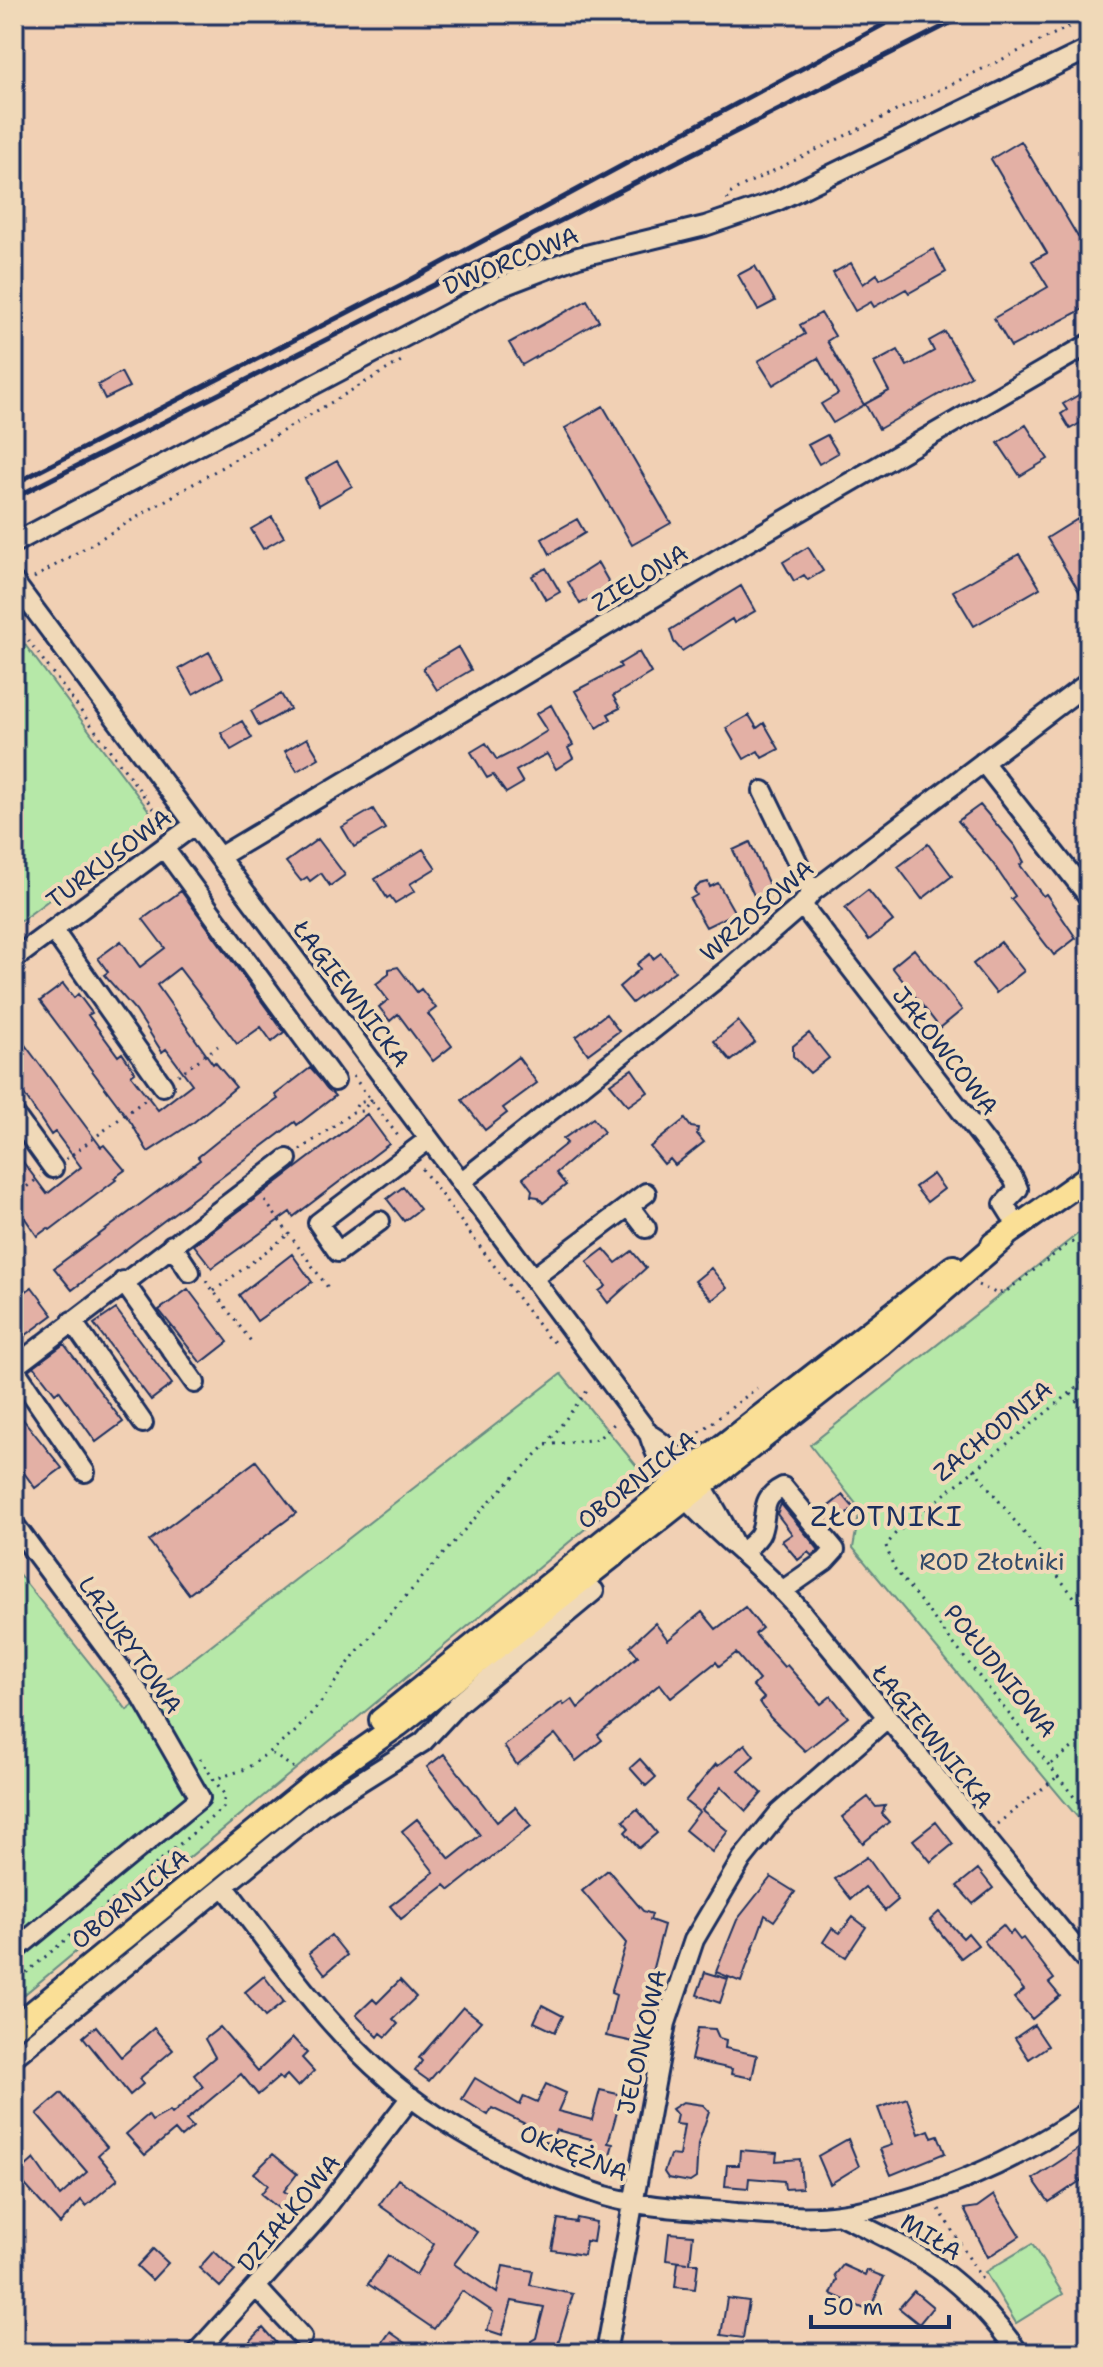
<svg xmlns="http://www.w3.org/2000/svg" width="1103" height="2367" font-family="'Shantell Sans',sans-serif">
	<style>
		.green { fill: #b6e8a8; stroke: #688c83; stroke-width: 2 }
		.building { fill: #e3b0a5; stroke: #1b2f5e; stroke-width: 2 }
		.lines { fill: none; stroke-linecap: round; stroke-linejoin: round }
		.minor-casing { stroke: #1b2f5e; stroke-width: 24 }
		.major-casing { stroke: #1b2f5e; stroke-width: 28 }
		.path { stroke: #1b2f5e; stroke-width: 3; stroke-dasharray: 2 6; stroke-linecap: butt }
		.minor { stroke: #f0d9b8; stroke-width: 18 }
		.major { stroke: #fadf96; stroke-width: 22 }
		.rail { stroke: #1b2f5e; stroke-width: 5 }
		.labels { text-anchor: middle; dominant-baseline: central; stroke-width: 8; stroke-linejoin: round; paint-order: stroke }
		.street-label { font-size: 24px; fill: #1b2f5e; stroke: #f0d9b8 }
		.park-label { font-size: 24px; fill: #324b69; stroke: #f0d9b8 }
		.quarter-label { font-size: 28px; letter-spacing: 2px; fill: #1b2f5e; stroke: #f0d9b8 }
	</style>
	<rect width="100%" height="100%" fill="#f1d0b4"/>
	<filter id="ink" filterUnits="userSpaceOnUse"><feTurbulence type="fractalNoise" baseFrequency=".0125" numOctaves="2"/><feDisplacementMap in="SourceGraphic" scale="16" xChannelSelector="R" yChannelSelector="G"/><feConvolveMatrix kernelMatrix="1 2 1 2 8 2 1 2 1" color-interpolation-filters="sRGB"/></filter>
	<g filter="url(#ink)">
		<path class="green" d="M14 630 156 820 14 926Z
			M1089 1225V1831L853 1548 860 1509 810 1445Z
			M561 1374 640 1470 638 1485 14 2003V1568L127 1710Z
			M1032 2244 1063 2294 1016 2323 985 2272Z"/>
		<path class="building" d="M1021 141 1078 237 1082 235 1089 247V306L1011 347 994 318 1048 287 1032 261 1047 253 991 159Z
			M934 249 946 272 909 293 906 289 874 307 871 302 855 311 833 273 851 263 863 284 877 274 880 279Z
			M755 266 775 301 758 310 738 275Z
			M587 300 599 321 522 365 509 343Z
			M821 313 835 336 827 341 864 405 833 423 821 404 838 394 818 358 773 385 758 361 805 334 800 325Z
			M945 332 971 376 879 429 865 404 889 391 874 363 898 350 907 366 934 351 929 341Z
			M121 372 129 387 105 399 98 385Z
			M1089 389V418L1070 429 1061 414 1067 410 1063 404Z
			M603 406 671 523 632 545 565 428Z
			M1026 425 1048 459 1020 476 998 443Z
			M827 435 838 453 819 464 808 445Z
			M337 461 352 486 319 505 305 479Z
			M272 517 284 537 263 549 251 529Z
			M1081 517 1089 530V608L1047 538Z
			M577 519 585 533 550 554 542 539Z
			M808 547 823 571 808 580 804 575 794 581 783 562Z
			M1019 554 1040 588 974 626 953 591Z
			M598 563 611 586 580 604 568 582Z
			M546 568 560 592 546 600 532 576Z
			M741 586 755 611 734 623 732 619 682 651 674 642 670 630Z
			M458 647 471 670 437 690 423 668Z
			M209 652 223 677 193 694 179 669Z
			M639 652 651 673 613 696 620 708 608 714 611 719 597 728 575 691 621 667 619 664Z
			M281 694 290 709 259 726 251 711Z
			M551 705 573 745 568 748 573 758 556 769 547 754 541 757 516 771 523 783 506 793 493 775 487 778 471 752 486 743 497 760 513 752 547 731 536 714Z
			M749 715 757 728 764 723 779 749 762 758 758 751 744 759 726 728Z
			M242 721 252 738 231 750 221 733Z
			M307 738 319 758 297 771 285 751Z
			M980 805 1015 846 1024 862 1020 865 1043 896 1046 894 1076 938 1054 955 1011 899 1015 896 992 862 958 821Z
			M373 809 385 829 354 847 342 827Z
			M318 839 345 875 330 886 321 873 310 881 307 877 301 881 286 862Z
			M750 842 773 894 757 902 733 850Z
			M928 844 952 876 922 899 898 867Z
			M423 849 436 868 410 884 415 891 395 903 390 896 387 898 375 879Z
			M708 882 710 887 718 883 735 913 706 927 690 899 697 895 694 890 700 884Z
			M868 890 893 921 869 940 845 908Z
			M181 891 284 1032 272 1042 261 1027 237 1044 179 968 157 985 213 1064 215 1062 236 1087 194 1122 148 1152 132 1124 40 1001 63 984 74 998 78 994 92 1013 88 1015 118 1056 122 1053 135 1072 131 1075 158 1110 192 1084 166 1049 162 1052 136 1011 104 975 108 972 98 958 121 941 140 967 165 948 143 919Z
			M1001 942 1024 971 996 993 973 964Z
			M914 949 962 1010 940 1028 892 967Z
			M661 953 675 971 632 1003 619 987 640 969 637 964 650 954 653 959Z
			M398 967 417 992 421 989 436 1008 428 1014 452 1046 433 1061 398 1014 390 1021 379 1007 388 1000 376 984 389 974V969Z
			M606 1014 619 1031 588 1054 576 1037Z
			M738 1021 755 1042 731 1061 714 1041Z
			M14 1030 101 1147 104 1145 125 1170 114 1178 116 1180 50 1230 48 1228 37 1236 14 1202V1150L47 1194 81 1167 55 1132 51 1135 14 1079Z
			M809 1033 829 1058 810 1073 793 1056V1046Z
			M518 1057 537 1083 503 1108 507 1113 485 1130 462 1100Z
			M310 1068 335 1096 297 1125 295 1122 72 1290 54 1268 200 1160 198 1157 219 1140 278 1099 275 1095Z
			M632 1069 648 1092 628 1106 610 1084Z
			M367 1114 389 1144 293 1217 290 1212 212 1268 194 1245Z
			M593 1118 604 1132 556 1173 566 1185 543 1203 538 1197 531 1196 532 1190 523 1178 567 1143 563 1139Z
			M685 1119 691 1127 698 1128 697 1134 704 1142 675 1165 670 1159 664 1164 650 1147Z
			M933 1174 944 1189 927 1202 915 1187Z
			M403 1187 420 1209 404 1221 387 1199Z
			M604 1249 616 1263 632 1251 646 1268 608 1303 599 1291 606 1286 587 1262Z
			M292 1254 312 1282 257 1321 239 1295Z
			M711 1268 727 1288 712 1300 695 1281Z
			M32 1287 53 1315 14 1344V1300Z
			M188 1289 228 1342 201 1363 159 1310Z
			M116 1309 172 1384 151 1400 94 1324Z
			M64 1344 123 1422 96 1442 59 1390 55 1393 34 1366Z
			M14 1408 62 1468 35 1488 14 1459Z
			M256 1461 296 1513 189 1594 149 1541Z
			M843 1495 854 1508 831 1527 820 1513Z
			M781 1504 819 1550 812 1556 808 1552 798 1560 782 1541 792 1534 777 1514Z
			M745 1607 762 1628 755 1634 784 1667 787 1665 821 1704 831 1696 848 1717 805 1751 770 1717 760 1702 764 1698 753 1686 759 1680 736 1653 719 1666 716 1662 671 1698 660 1684 598 1735 602 1740 576 1761 555 1734 517 1765 504 1746 562 1702 564 1705 572 1699 578 1708 638 1656 630 1646 655 1623 668 1640 702 1612 716 1629Z
			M745 1744 754 1756 738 1770 762 1793 746 1811 721 1787 702 1810 728 1831 712 1852 685 1830 699 1812 685 1801 716 1764 718 1766Z
			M444 1754 497 1822 515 1807 531 1826 450 1890 445 1885 401 1919 390 1906 434 1872 402 1831 417 1819 450 1859 480 1835 427 1767Z
			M640 1759 656 1777 646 1786 630 1768Z
			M868 1797 876 1807 885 1806 882 1814 889 1822 863 1843 842 1817Z
			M637 1809 657 1833 639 1848 625 1832 629 1828 623 1821Z
			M936 1822 953 1844 931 1862 913 1840Z
			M867 1857 898 1900 885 1911 865 1887 851 1899 835 1879Z
			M978 1869 993 1888 973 1904 957 1886Z
			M608 1870 643 1911 652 1914 650 1920 664 1925 634 2042 606 2036 616 1995 611 1993 626 1943 582 1891Z
			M771 1877 795 1892 774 1921 765 1915 741 1982 716 1972 737 1920Z
			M939 1912 963 1938 968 1933 978 1945 961 1958 930 1920Z
			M853 1917 866 1927 846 1957 823 1942 832 1928 840 1933Z
			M1003 1925 1010 1934 1013 1931 1020 1940 1023 1938 1054 1979 1049 1983 1060 1996 1032 2019 1014 1998 1024 1990 984 1941Z
			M331 1935 347 1955 325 1974 309 1953Z
			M705 1972 728 1979 720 2003 697 1995Z
			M264 1976 284 2002 265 2017 245 1992Z
			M400 1980 416 1997 393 2019 398 2024 386 2037 381 2033 378 2037 356 2015 373 1999 377 2003Z
			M542 2005 563 2016 555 2032 534 2022Z
			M463 2007 481 2021 429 2081 415 2071 422 2061 419 2058Z
			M1034 2025 1048 2046 1029 2059 1015 2038Z
			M96 2026 121 2057 154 2028 173 2050 139 2079 143 2084 130 2095 83 2037Z
			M220 2027 258 2071 293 2038 307 2053 302 2058 314 2071 298 2087 287 2075 282 2080 279 2077 258 2095 241 2074 186 2120 193 2127 181 2137 175 2130 145 2155 126 2134 148 2115 152 2121 170 2111 172 2114 203 2087 194 2075 215 2057 205 2039Z
			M698 2028 715 2029 719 2038 726 2040 725 2048 757 2055 752 2078 731 2074 732 2069 691 2060Z
			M475 2078 520 2105 524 2096 537 2102 546 2084 566 2093 558 2111 592 2120 600 2090 622 2095 608 2143 613 2144 608 2162 586 2156 591 2139 556 2130 549 2144 536 2138 540 2131 492 2108 488 2115 462 2099Z
			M61 2093 107 2147 98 2155 118 2179 86 2206 81 2200 60 2224 16 2175 34 2159 60 2196 87 2172 37 2114Z
			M907 2098 919 2134 929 2130 932 2137 938 2135 945 2153 891 2175 880 2149 892 2145 878 2108Z
			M683 2102 703 2105 709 2111 698 2144 696 2178 690 2182 668 2178 664 2172 670 2155 679 2156 684 2125 675 2124 677 2115 672 2109Z
			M848 2139 859 2166 830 2184 818 2156Z
			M1089 2142V2175L1049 2202 1033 2179Z
			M740 2150 777 2153 776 2161 800 2159 802 2188 785 2189 784 2181 749 2178 748 2188 725 2186 727 2165H739Z
			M273 2154 297 2174 284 2191 294 2199 283 2212 261 2194 268 2185 254 2173Z
			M398 2179 477 2232 454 2264 497 2293 503 2266 533 2271 530 2285 573 2294 555 2353H532L531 2341 536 2338 544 2307 512 2301 502 2335 487 2330 493 2312 462 2291 434 2329 368 2284 388 2256 416 2275 434 2244 379 2205Z
			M994 2195 1020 2236 988 2257 964 2209 977 2207Z
			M577 2218 596 2222 593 2242 586 2241 584 2255 552 2250 558 2219 576 2222Z
			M669 2233 693 2235 690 2263H698L695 2289 675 2287 678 2262 688 2263 666 2260Z
			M153 2249 168 2263 152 2280 137 2266Z
			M214 2251 235 2271 220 2287 199 2268Z
			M843 2265 865 2275 867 2270 884 2277 869 2311 831 2294 837 2280 835 2275Z
			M914 2291 933 2307 919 2324 899 2308Z
			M727 2298 749 2301 743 2338 721 2335Z
			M263 2328 276 2343 267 2353H239Z
			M390 2332 420 2353H375Z"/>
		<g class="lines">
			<defs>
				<path id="minor" d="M14 543 495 289 578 257 705 226 775 202 1089 49
					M14 582 649 1434C688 1458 714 1503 734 1544
					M983 762 1089 897
					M763 791 812 892
					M164 848 335 1081
					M219 857 718 559 1089 344
					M802 905 1013 1178 1018 1189 1004 1204 1019 1228
					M53 930 163 1086
					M14 959 194 825
					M14 1114 53 1168
					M461 1182 725 972 802 905 812 892 1089 682
					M629 1206 646 1228
					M380 1221 338 1252 318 1223 429 1139
					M172 1245 190 1272
					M533 1278 646 1193
					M123 1281 195 1383
					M72 1321 143 1423
					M14 1367 287 1159
					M14 1368 85 1472
					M649 1434C670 1508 750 1550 797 1607 895 1725 991 1846 1089 1964
					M14 1524 142 1697 200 1798 14 1951
					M742 1552C748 1547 758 1540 761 1532 768 1512 759 1499 783 1487L835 1550 825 1561 782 1591
					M224 1886C275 1952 324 2024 388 2079 449 2131 529 2172 605 2196 647 2208 694 2209 737 2213 770 2215 807 2219 840 2214 928 2201 1016 2162 1089 2111
					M14 2057 323 1805 423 1742 458 1704 594 1591
					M838 2214C923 2255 962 2275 1019 2353
					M258 2289 302 2337
					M196 2353 319 2217 411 2097
					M606 2353 666 2023 694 1940 742 1859 779 1813 886 1719"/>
				<path id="major" d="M993 1244 1089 1176
					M381 1720 689 1472 953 1267
					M14 2028 316 1782 398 1725 882 1344 1004 1238"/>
			</defs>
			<use href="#minor" class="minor-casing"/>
			<use href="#major" class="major-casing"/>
			<path class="path" d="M728 200 727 196 738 188 1089 17
				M34 578 403 360
				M14 621 164 823
				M178 1075 218 1046
				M353 1076 401 1140
				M300 1150 353 1112 362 1111 371 1100 358 1103 353 1112
				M66 1159 150 1096
				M422 1169 548 1338 559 1345
				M14 1196 40 1177
				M265 1201 329 1289
				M206 1281 253 1344
				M978 1285 998 1294 1008 1290 1068 1244 1089 1236
				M214 1291 289 1234
				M1089 1378 895 1534 886 1546 894 1568 1089 1816
				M1071 1394 1089 1416
				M687 1442 757 1388
				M546 1445 598 1439 617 1421
				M974 1469 1089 1616
				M272 1754 299 1771
				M1051 1764 1089 1735
				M212 1780 246 1769 293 1734 321 1702 355 1654 490 1501 546 1445 590 1387
				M997 1824 1057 1777
				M14 1983 224 1807V1794L200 1759
				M939 2209 983 2281"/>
			<use href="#minor" class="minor"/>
			<use href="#major" class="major"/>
			<path class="rail" d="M14 484 401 285 903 14
				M14 498 968 14"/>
		</g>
	</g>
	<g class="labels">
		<g class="street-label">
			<text transform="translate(511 261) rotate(-22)">DWORCOWA</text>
			<text transform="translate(640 578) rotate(-31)">ZIELONA</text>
			<text transform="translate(109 859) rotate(-37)">TURKUSOWA</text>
			<text transform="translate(757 911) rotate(-41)">WRZOSOWA</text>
			<text transform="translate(351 994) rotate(53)">ŁAGIEWNICKA</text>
			<text transform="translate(945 1051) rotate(52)">JAŁOWCOWA</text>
			<text transform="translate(993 1431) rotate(-39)">ZACHODNIA</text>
			<text transform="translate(637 1480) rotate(-38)">OBORNICKA</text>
			<text transform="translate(130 1645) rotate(55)">LAZURYTOWA</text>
			<text transform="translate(1000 1671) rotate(51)">POŁUDNIOWA</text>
			<text transform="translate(932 1737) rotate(51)">ŁAGIEWNICKA</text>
			<text transform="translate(130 1899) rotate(-39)">OBORNICKA</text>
			<text transform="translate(642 2042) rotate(-77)">JELONKOWA</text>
			<text transform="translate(574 2153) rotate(22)">OKRĘŻNA</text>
			<text transform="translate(289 2213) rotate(-50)">DZIAŁKOWA</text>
			<text transform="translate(931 2237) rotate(32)">MIŁA</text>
		</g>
		<g class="park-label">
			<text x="992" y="1562">ROD Złotniki</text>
		</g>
		<g class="quarter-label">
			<text x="887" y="1516">ZŁOTNIKI</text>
		</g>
	</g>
	<rect width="1103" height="2367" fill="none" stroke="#f0d9b8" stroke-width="48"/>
	<rect x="24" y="24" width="1055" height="2319" fill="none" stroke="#1b2f5e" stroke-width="3" filter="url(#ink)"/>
	<path d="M811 2315v12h138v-12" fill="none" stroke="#1b2f5e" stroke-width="4"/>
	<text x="823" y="2315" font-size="24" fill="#1b2f5e" stroke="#f0d9b8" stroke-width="6" paint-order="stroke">50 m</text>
</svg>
